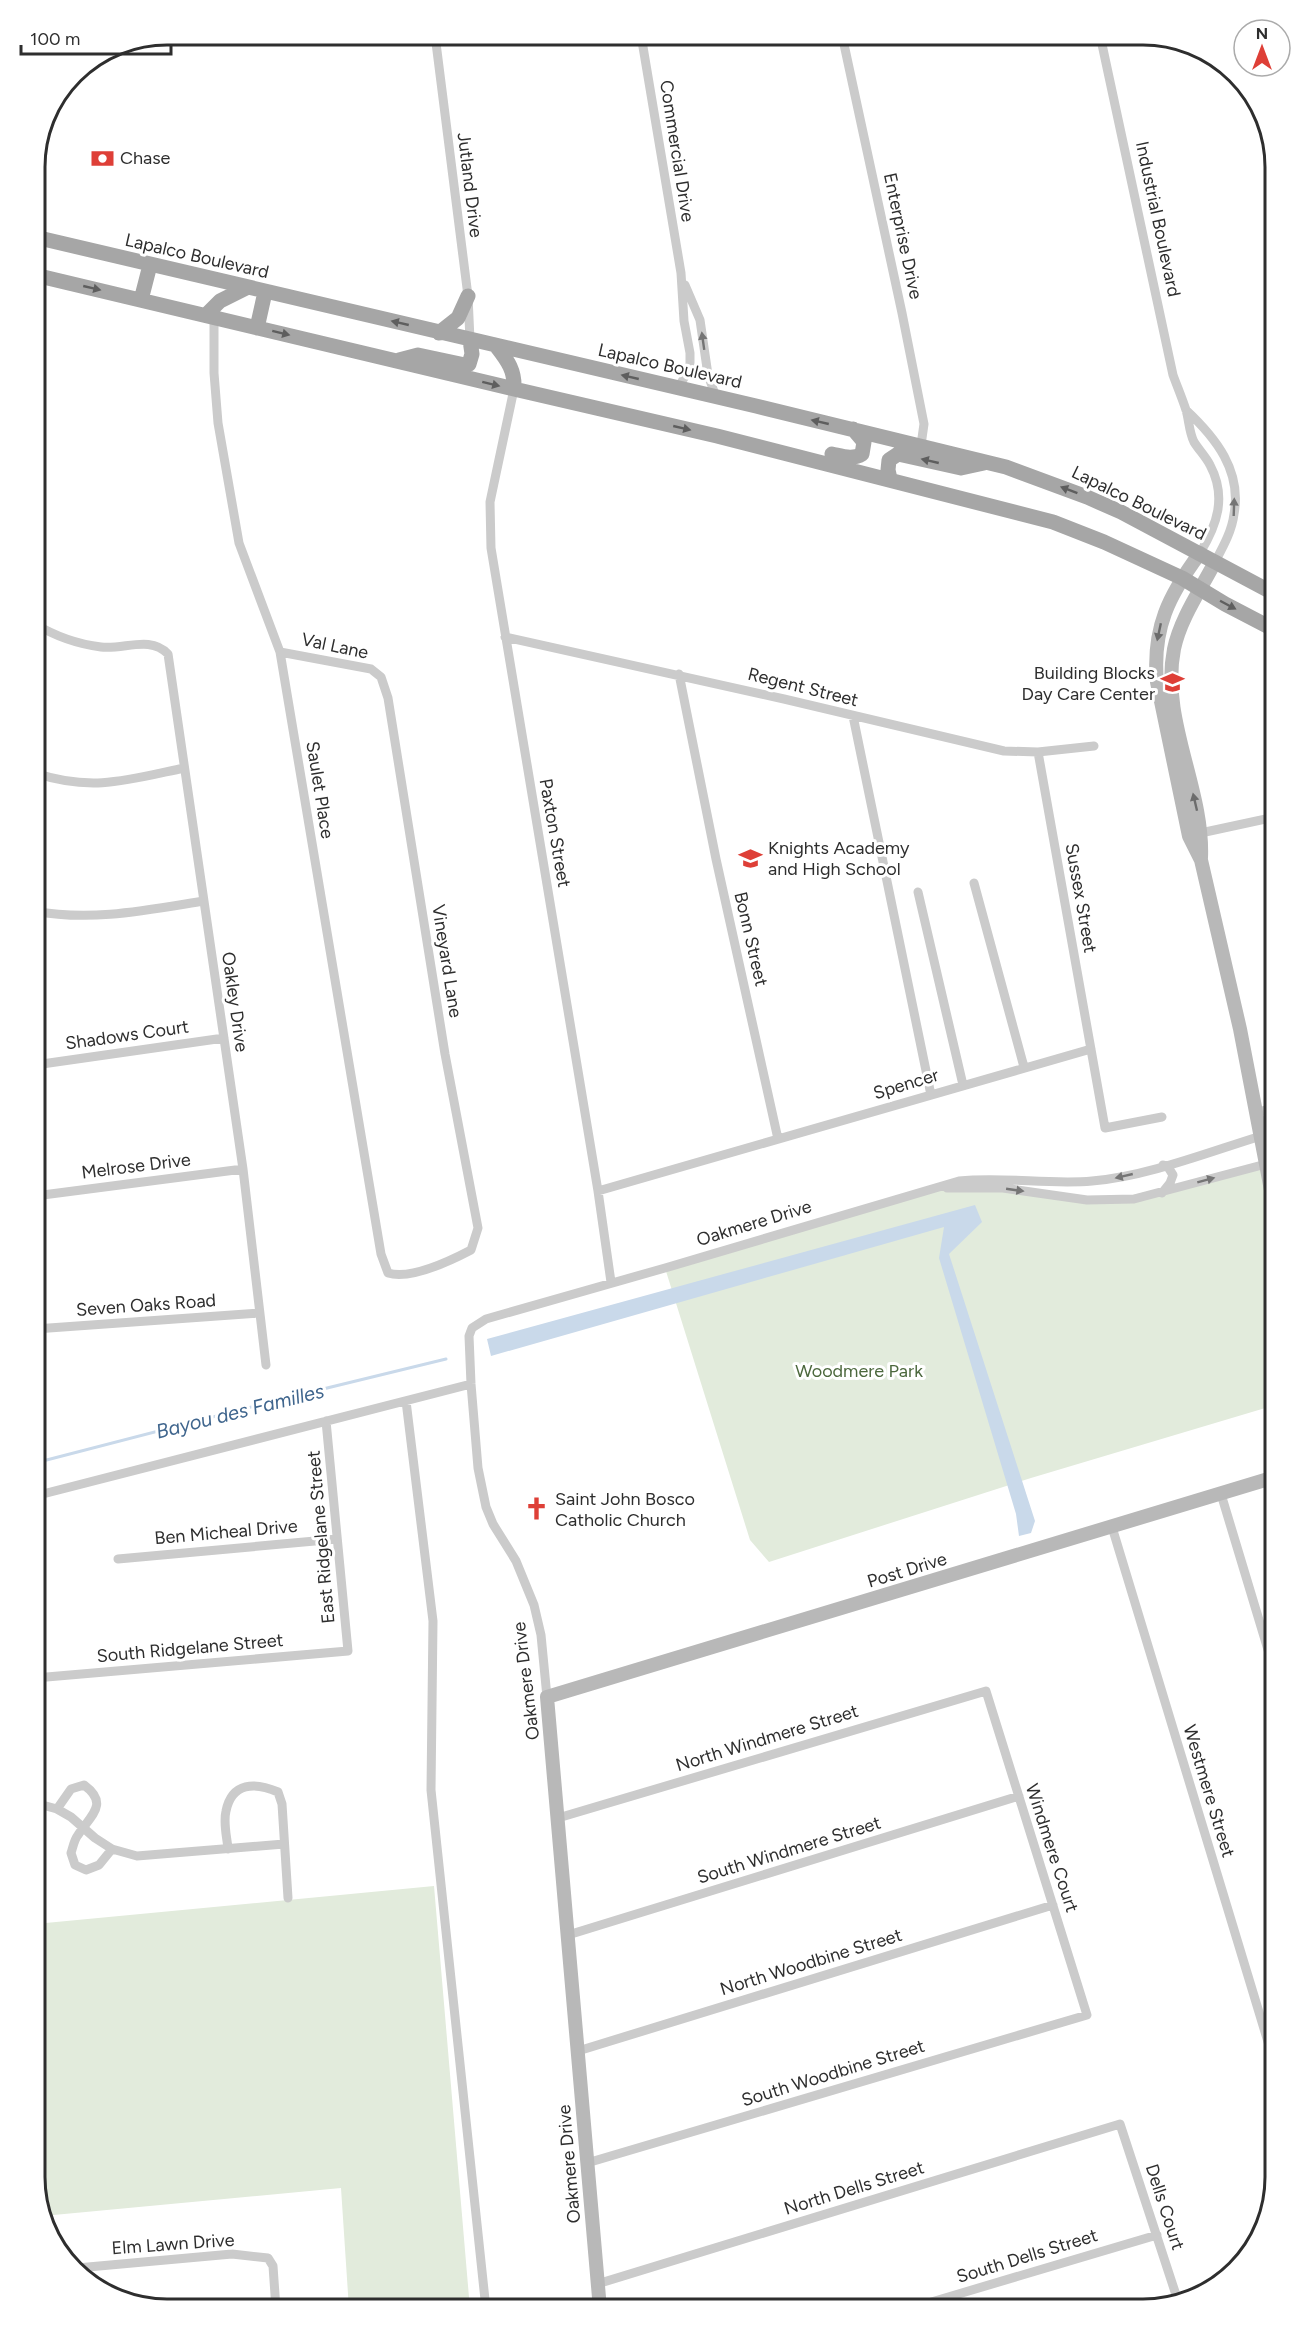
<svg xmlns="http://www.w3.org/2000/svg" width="1310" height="2344" font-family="Figtree,sans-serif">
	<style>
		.green { fill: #e2ebdc }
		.water { fill: #c9d9ea }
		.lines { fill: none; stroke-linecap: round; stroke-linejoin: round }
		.stream { stroke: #c9d9ea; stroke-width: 3 }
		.street { stroke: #cbcbcb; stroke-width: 9 }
		.secondary { stroke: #b8b8b8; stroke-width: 14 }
		.primary { stroke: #a6a6a6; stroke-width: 15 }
		.oneway { fill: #5e5e5e }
		.oneway2 { fill: #757575 }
		.oneway3 { fill: #6c6c6c }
		.labels { text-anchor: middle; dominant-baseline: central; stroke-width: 6; stroke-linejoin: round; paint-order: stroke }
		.street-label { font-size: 18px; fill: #2e2e2e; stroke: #fff }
		.poi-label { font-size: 18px; fill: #2e2e2e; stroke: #fff; text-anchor: start }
		.park-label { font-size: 18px; fill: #4c683d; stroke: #fff }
		.water-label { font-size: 20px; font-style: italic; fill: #3f658d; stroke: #fff }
		.rim { fill: none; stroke: #2e2e2e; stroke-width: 3 }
	</style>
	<rect width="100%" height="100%" fill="#fff"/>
	<path class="green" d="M1266 1164 1275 1211V1405L1031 1478 769 1562 750 1540 665 1268 935 1189 961 1187 1111 1200Z
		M434 1886 470 2309H349L341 2188 43 2216 35 2177V1924Z"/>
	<path class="water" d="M975 1205 982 1222 949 1254 1035 1521 1031 1533 1019 1536 1016 1514 939 1258 944 1227 491 1356 487 1339Z"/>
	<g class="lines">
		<path class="stream" d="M35 1463 282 1399 446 1359"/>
		<path class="street" d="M435 35 468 296 470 340
			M641 35 681 273 684 321 690 353V368L678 388
			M842 35 902 313 924 424 921 445
			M1100 35 1173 375C1177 386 1182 398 1186 410 1189 420 1189 432 1194 442 1199 450 1206 457 1210 465 1227 497 1217 525 1200 553
			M685 285 700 320 708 375 716 397
			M214 317V373L218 423 239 543 280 652 381 1254 388 1273C411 1280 450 1261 471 1250L478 1228 445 1054 388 698 381 677 371 669 280 652
			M514 389 490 502 491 548 598 1191 611 1282
			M1186 410C1216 438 1242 471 1234 514 1232 531 1223 547 1215 562
			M35 624C55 636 77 644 101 647 124 650 150 635 168 654L243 1169 266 1365
			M505 637 784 699 1004 751 1038 752 1094 746
			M679 674 716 859 778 1139
			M853 716 931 1095
			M1038 752 1105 1128 1162 1117
			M35 773C92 792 128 780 184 768
			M1196 834 1275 817
			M974 883 1024 1067
			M918 892 963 1085
			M35 911C91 922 148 910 204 901
			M35 1065 224 1038
			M1256 1113 1275 1107
			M947 1188H1003L1087 1200 1134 1199 1266 1164
			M598 1191 1091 1049
			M1162 1193 1170 1183 1173 1175 1168 1167 1163 1165
			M35 1196 243 1169
			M35 1329 259 1313
			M406 1401 433 1621 431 1790 486 2309
			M1221 1494 1275 1673
			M35 1496 471 1384
			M1112 1527 1275 2065
			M118 1559 337 1539
			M35 1678 348 1651 326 1421
			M547 1697 541 1635 534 1605 516 1561 493 1524 486 1507 478 1468 471 1384 469 1336 472 1328 486 1319 665 1268 959 1181C1004 1176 1048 1185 1092 1181 1145 1177 1209 1152 1261 1136
			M35 1803 57 1809 71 1817 95 1838 112 1849 137 1856 284 1844
			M57 1809 71 1789 84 1785C110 1804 90 1816 78 1835 74 1840 73 1847 71 1853L75 1865 86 1870 99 1865 112 1849
			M558 1818 986 1691 1087 2015 587 2163
			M228 1849C227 1837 223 1823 226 1811 232 1782 255 1782 278 1792L282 1804 288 1898
			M568 1935 1019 1796
			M578 2051 1053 1905
			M77 2268 232 2254 268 2258 273 2266 276 2309
			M597 2284 1120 2124 1178 2301
			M908 2309 1157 2235"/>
		<path class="secondary" d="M1200 553C1169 595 1152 628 1157 682L1189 836 1201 860 1240 1029 1275 1211
			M1201 858C1204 788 1160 720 1174 649 1180 619 1201 589 1215 562
			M600 2309 547 1697 1275 1477"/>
		<path class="primary" d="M35 237 756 406 1006 467 1087 497 1121 512 1275 594
			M35 275 514 389 717 436 1053 522 1104 542 1182 578 1225 604 1275 630
			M141 300 150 265
			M206 315 220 301 246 288
			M257 328 265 292
			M439 333 458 318 468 296
			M497 347C508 361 515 371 514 389
			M399 360 418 355 465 365 469 364 472 354 470 340
			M832 454C842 456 853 460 862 454L864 442 853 429
			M890 479 888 470 889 460 898 454 961 468 984 463"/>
	</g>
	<defs><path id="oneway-solid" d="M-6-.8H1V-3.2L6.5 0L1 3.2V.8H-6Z" transform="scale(1.5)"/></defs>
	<g class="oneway">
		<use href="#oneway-solid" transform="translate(92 288) rotate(13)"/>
		<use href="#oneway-solid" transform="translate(400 323) rotate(-167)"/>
		<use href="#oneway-solid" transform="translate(281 333) rotate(14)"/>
		<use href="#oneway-solid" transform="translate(630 377) rotate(-167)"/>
		<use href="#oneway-solid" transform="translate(491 384) rotate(14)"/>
		<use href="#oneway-solid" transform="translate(820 422) rotate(-167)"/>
		<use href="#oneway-solid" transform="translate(682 428) rotate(13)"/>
		<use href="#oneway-solid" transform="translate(930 461) rotate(-167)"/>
		<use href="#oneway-solid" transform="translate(1069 490) rotate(-159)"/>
		<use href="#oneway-solid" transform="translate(1228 605) rotate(28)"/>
	</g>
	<g class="oneway2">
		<use href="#oneway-solid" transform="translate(703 341) rotate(-98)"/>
		<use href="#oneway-solid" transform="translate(1234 507) rotate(-88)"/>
		<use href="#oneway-solid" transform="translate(1124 1176) rotate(167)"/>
		<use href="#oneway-solid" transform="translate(1206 1180) rotate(-15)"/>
		<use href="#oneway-solid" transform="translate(1015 1190) rotate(8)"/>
	</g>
	<g class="oneway3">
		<use href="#oneway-solid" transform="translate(1159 632) rotate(102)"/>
		<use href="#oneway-solid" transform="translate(1195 802) rotate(-103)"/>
	</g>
	<defs>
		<symbol id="bank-bare" viewBox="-9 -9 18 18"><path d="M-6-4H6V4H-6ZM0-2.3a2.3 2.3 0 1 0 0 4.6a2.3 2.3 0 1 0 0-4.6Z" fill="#de3f37" stroke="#fff" stroke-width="2.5" paint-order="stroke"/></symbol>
		<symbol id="school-bare" viewBox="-9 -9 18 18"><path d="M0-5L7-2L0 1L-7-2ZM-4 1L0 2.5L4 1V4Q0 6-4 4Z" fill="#de3f37" stroke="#fff" stroke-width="2.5" paint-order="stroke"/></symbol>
		<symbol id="church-bare" viewBox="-9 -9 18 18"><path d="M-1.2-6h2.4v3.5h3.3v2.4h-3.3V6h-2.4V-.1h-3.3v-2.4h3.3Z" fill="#de3f37" stroke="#fff" stroke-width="2.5" paint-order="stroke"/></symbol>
	</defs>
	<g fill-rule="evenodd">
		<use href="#bank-bare" x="86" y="142" width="33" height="33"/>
		<use href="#school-bare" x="1156" y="666" width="33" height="33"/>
		<use href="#school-bare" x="734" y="842" width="33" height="33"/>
		<use href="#church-bare" x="520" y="1492" width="33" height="33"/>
	</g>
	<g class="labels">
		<g class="street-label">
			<text transform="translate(677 151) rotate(81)">Commercial Drive</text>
			<text transform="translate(470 185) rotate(83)">Jutland Drive</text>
			<text transform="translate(1158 219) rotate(78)">Industrial Boulevard</text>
			<text transform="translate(903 236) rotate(78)">Enterprise Drive</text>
			<text transform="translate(197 256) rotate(13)">Lapalco Boulevard</text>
			<text transform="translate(670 366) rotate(13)">Lapalco Boulevard</text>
			<text transform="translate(1139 503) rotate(26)">Lapalco Boulevard</text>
			<text transform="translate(335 646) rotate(12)">Val Lane</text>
			<text transform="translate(803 687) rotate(14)">Regent Street</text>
			<text transform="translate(320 790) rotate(81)">Saulet Place</text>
			<text transform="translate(555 833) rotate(80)">Paxton Street</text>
			<text transform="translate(1081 898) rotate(80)">Sussex Street</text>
			<text transform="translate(751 939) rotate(77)">Bonn Street</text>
			<text transform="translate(447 961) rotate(81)">Vineyard Lane</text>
			<text transform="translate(235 1002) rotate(82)">Oakley Drive</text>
			<text transform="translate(127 1035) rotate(-8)">Shadows Court</text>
			<text transform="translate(906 1084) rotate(-17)">Spencer</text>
			<text transform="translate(136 1166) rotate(-7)">Melrose Drive</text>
			<text transform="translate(754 1223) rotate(-17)">Oakmere Drive</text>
			<text transform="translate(146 1305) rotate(-4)">Seven Oaks Road</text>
			<text transform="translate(226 1532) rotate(-5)">Ben Micheal Drive</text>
			<text transform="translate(321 1537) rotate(-95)">East Ridgelane Street</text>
			<text transform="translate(907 1570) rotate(-17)">Post Drive</text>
			<text transform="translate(190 1648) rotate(-5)">South Ridgelane Street</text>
			<text transform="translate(526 1681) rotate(-97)">Oakmere Drive</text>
			<text transform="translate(767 1738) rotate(-17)">North Windmere Street</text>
			<text transform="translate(1209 1791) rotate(73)">Westmere Street</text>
			<text transform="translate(1052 1848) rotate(72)">Windmere Court</text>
			<text transform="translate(789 1850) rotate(-17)">South Windmere Street</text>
			<text transform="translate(811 1962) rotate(-17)">North Woodbine Street</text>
			<text transform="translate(833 2073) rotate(-17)">South Woodbine Street</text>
			<text transform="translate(569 2164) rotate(-95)">Oakmere Drive</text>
			<text transform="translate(854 2188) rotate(-17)">North Dells Street</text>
			<text transform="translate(1165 2207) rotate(72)">Dells Court</text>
			<text transform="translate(173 2244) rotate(-4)">Elm Lawn Drive</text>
			<text transform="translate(1027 2256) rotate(-17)">South Dells Street</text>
		</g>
		<g class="poi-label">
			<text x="120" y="158">Chase</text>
			<text x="1155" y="673" text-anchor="end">Building Blocks<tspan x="1155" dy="21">Day Care Center</tspan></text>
			<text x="768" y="848">Knights Academy<tspan x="768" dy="21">and High School</tspan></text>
			<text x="555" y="1499">Saint John Bosco<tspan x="555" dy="21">Catholic Church</tspan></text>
		</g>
		<g class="park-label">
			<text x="859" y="1371">Woodmere Park</text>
		</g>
		<g class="water-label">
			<text transform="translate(240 1411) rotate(-14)">Bayou des Familles</text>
		</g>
	</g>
	<path d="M0 0H1310V2344H0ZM167 45H1143A122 122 0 0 1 1265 167V2177A122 122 0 0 1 1143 2299H167A122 122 0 0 1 45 2177V167A122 122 0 0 1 167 45Z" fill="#fff" fill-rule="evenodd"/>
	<path class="rim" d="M167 45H1143A122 122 0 0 1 1265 167V2177A122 122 0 0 1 1143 2299H167A122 122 0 0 1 45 2177V167A122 122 0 0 1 167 45Z"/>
	<g transform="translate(1262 48)"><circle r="28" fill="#ffffff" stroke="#ababab" stroke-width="1.5"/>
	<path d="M0-4.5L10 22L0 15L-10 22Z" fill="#de3f37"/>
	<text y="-9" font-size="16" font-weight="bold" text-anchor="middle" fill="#2e2e2e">N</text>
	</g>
	<path d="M21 45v9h150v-9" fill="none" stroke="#2e2e2e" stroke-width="3"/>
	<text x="30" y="45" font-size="18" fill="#2e2e2e" stroke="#ffffff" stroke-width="4.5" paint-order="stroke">100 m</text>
</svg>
